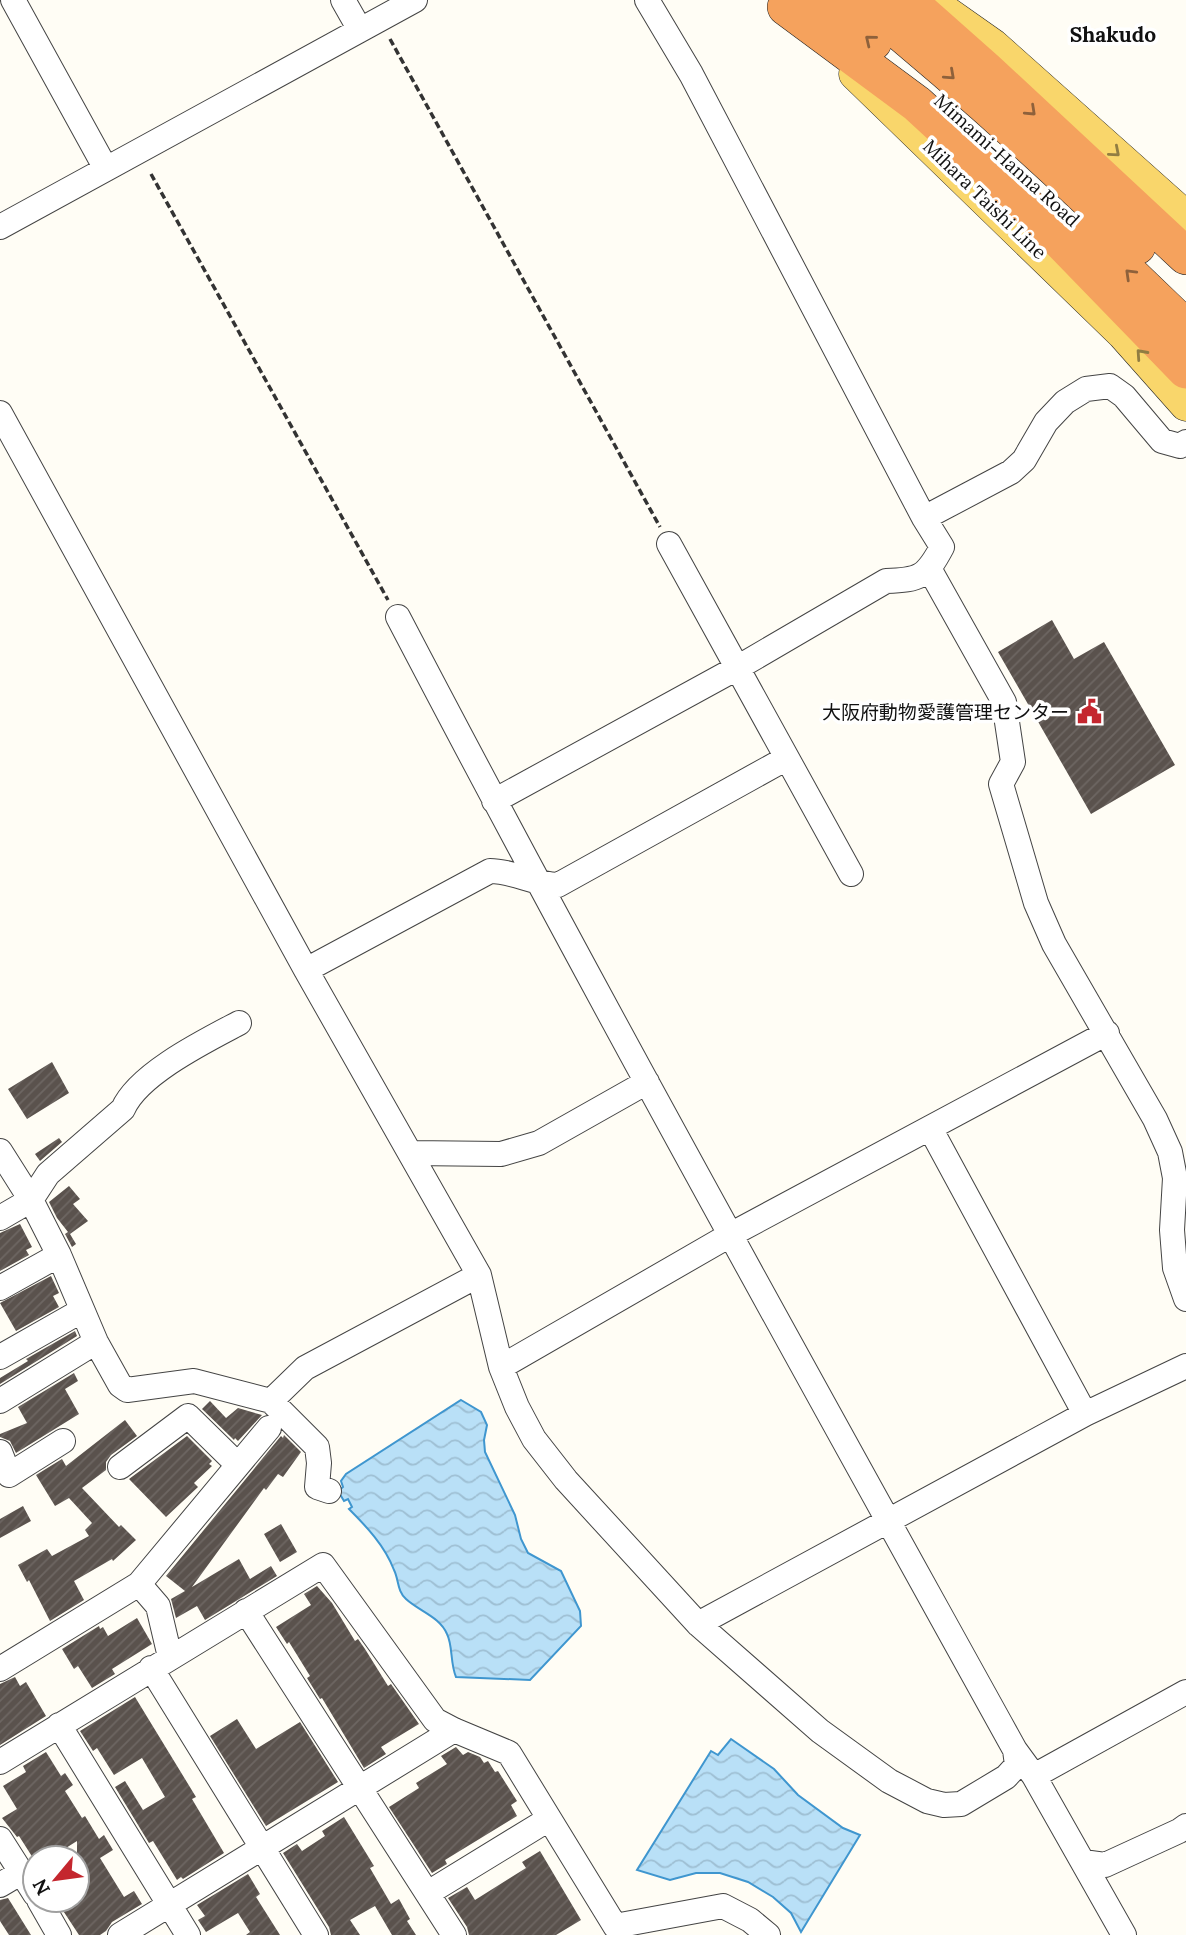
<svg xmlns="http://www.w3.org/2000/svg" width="1186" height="1935" font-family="Lora,'Noto Sans JP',serif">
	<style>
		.water { fill: url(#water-waves); stroke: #3f96cf; stroke-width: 2 }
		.building { fill: url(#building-hatch) }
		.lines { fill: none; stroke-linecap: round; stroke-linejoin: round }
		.minor-casing { stroke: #444; stroke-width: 26 }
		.major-casing { stroke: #222; stroke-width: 33 }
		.highway-casing { stroke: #222; stroke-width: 38 }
		.path { stroke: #333; stroke-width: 3.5; stroke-dasharray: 7 3.5; stroke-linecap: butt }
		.minor { stroke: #fff; stroke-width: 24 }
		.major { stroke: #f9d66b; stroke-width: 32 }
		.highway { stroke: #f5a25d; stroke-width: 37 }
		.oneway { stroke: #8e613b }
		.oneway2 { stroke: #917d42 }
		.labels { text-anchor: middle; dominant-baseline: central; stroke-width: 7; stroke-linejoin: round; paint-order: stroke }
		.street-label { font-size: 19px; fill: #111; stroke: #fff }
		.poi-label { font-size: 19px; fill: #111; stroke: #fff; text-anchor: end }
		.neighbourhood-label { font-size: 21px; font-weight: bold; fill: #111; stroke: #fff }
	</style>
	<defs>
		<pattern id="water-waves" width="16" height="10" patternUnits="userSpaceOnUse" patternTransform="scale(1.75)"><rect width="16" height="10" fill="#b9e0f7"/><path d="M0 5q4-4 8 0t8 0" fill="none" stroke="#9ebfd3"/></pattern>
		<pattern id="building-hatch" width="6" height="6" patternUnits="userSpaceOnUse" patternTransform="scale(1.75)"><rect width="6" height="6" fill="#5a524d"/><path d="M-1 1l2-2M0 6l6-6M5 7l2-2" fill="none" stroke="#6d6662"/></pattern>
	</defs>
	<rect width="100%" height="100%" fill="#fffdf5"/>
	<path class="water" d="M461 1400 481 1412 487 1425 484 1440 485 1452 515 1515 521 1539 528 1553 561 1571 580 1611 581 1626 530 1680 456 1677C450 1663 453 1646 447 1634 440 1617 419 1611 406 1599 397 1591 399 1580 394 1570 385 1546 366 1526 349 1509L352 1507 348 1499 344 1501 338 1491 343 1487 341 1481 346 1474Z
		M731 1739 774 1769 798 1795 843 1828 860 1835 801 1932 791 1913 773 1897 748 1882 720 1873H696L670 1880 637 1870 711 1751 718 1755Z"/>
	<path class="building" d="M1052 620 1074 659 1104 642 1175 765 1091 814 998 652Z
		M52 1062 69 1093 27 1119 8 1089Z
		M59 1138 62 1142 40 1161 35 1154Z
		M69 1186 80 1199 73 1204 88 1221 70 1234 76 1244 72 1247 65 1234 68 1232 57 1218 49 1202Z
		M20 1224 32 1247 26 1250 29 1255 0 1271V1233Z
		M51 1276 59 1293 53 1296 59 1307 16 1331 0 1303Z
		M75 1331 77 1336 0 1384V1378L28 1361 26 1359Z
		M74 1373 78 1381 65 1389 79 1414 16 1453 10 1441 0 1437V1434L27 1423 18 1407Z
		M210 1401 226 1418 238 1408 262 1415 238 1441 235 1438 234 1440 202 1409Z
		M125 1420 137 1436 111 1455 106 1462V1470L82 1488 119 1527 121 1525 136 1540 113 1561 112 1559 74 1581 84 1600 50 1621 29 1580 27 1582 18 1565 47 1549 52 1556 89 1536 85 1530 92 1523 69 1498 55 1506 36 1475 62 1459 66 1466Z
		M284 1435 301 1452 283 1477 278 1474 266 1490 264 1488 192 1587 239 1559 250 1579 271 1566 277 1576 205 1620 197 1606 176 1618 171 1599 185 1591 166 1576 281 1436 283 1438Z
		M187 1436 212 1461 209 1464 212 1466 194 1483 198 1487 166 1517 129 1479Z
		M23 1506 31 1521 0 1538V1519Z
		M281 1524 297 1552 280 1562 264 1534Z
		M317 1586 332 1603 355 1641 358 1639 365 1649 388 1686 391 1684 419 1724 381 1747 386 1754 364 1768 322 1698 320 1699 307 1678 310 1676 289 1642 287 1644 276 1627 311 1605 304 1594Z
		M137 1618 152 1644 112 1669 115 1674 92 1688 78 1666 74 1669 62 1649 99 1626 100 1629 103 1627 108 1636Z
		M15 1677 20 1686 26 1682 46 1716 0 1745V1684Z
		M135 1697 196 1797 192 1799 224 1853 183 1879 181 1877 177 1880 153 1841 149 1843 115 1787 125 1781 143 1810 165 1797 142 1758 114 1775 97 1748 93 1751 80 1731Z
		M237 1719 256 1749 300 1722 338 1782 266 1826 210 1736Z
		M456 1747 463 1755 468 1752 480 1757 484 1763 488 1761 495 1772 498 1771 517 1801 511 1805 517 1816 445 1860 447 1864 432 1873 389 1807 419 1788 416 1783 447 1764 441 1756Z
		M46 1752 61 1776 65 1773 73 1785 65 1791 82 1818 85 1816 99 1839 104 1835 113 1850 100 1858 124 1897 134 1891 142 1904 112 1922 106 1931 100 1935H79L56 1900H77V1841L50 1858H33L19 1836 17 1837 2 1818 17 1809 3 1786 26 1772 23 1766Z
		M344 1817 374 1866 370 1868 391 1904 399 1899 410 1919 407 1921 416 1935H392L375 1906 350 1920 360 1935H331L329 1927 283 1853 297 1844 302 1851 325 1836 322 1831Z
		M540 1851 581 1920 556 1935H469L467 1927 448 1898 467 1887 475 1900 526 1868 522 1862Z
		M248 1874 260 1894 256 1897 280 1935H246L250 1932 238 1913 206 1932 198 1920 205 1916 197 1905Z
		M8 1898 31 1935H9L0 1921V1900Z"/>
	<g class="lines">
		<defs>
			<path id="minor" d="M13 0 106 169
				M343 0 360 30
				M0 227 415 0
				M0 413 306 970 479 1275 501 1367 517 1407 534 1439 566 1480 698 1624 820 1731 889 1781 927 1801 944 1805 961 1804 1006 1777 1017 1765 1015 1750
				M924 518 1011 472 1024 460 1046 422 1065 402 1086 389 1110 386 1124 396 1162 441 1180 446 1186 442
				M669 544 851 874
				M930 570 1004 702 1013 762 1001 784 1036 903 1054 944 1155 1119 1170 1152 1175 1178 1172 1230 1175 1268 1186 1299
				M398 617C597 998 807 1374 1015 1750L1034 1776 1124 1935
				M494 801 737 668 886 581C920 580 926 577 942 547L924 518 691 74 647 0
				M306 970 490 871C514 871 533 884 558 885L787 758
				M930 1128 1085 1414
				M0 1151 31 1200 59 1255 96 1342 120 1385 127 1390 194 1381 271 1401 317 1447 319 1463 317 1487 329 1491
				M410 1153 501 1154 539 1143 647 1082
				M0 1218 31 1200 48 1174 123 1109C138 1074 205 1041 239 1023
				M0 1288 59 1255
				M0 1357 81 1311
				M501 1367 730 1235 1107 1033
				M0 1401 96 1342
				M271 1401 305 1368 479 1275
				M0 1452 9 1475 63 1441
				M120 1467 188 1416 238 1465
				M139 1584 158 1606 170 1657
				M246 1611 454 1935
				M698 1624 1085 1414 1186 1366
				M151 1668 316 1935
				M0 1669 139 1584 269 1428
				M59 1725 188 1935
				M0 1762 323 1565 435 1720 454 1730 509 1753 615 1926 723 1906 750 1920 768 1935
				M1034 1776 1186 1692
				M0 1839 35 1894
				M1083 1862 1105 1865 1179 1831 1186 1826
				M0 1885 22 1872
				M428 1893 549 1819
				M39 1900 59 1935
				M120 1935 454 1730"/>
			<path id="major" d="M929 0 993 45 1186 217
				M855 74 1123 334 1186 405"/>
			<path id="highway" d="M821 0 873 42
				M861 0C956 77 1048 160 1137 246
				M907 0 985 69 1186 256
				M786 7 917 104 1019 198 1186 370
				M1086 232 1186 328"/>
		</defs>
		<use href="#minor" class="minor-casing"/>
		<use href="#major" class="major-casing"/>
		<use href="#highway" class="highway-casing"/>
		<path class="path" d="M390 39 660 527
			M151 174 388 600"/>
		<use href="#minor" class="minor"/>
		<use href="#major" class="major"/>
		<use href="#highway" class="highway"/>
	</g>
	<defs><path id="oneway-chevron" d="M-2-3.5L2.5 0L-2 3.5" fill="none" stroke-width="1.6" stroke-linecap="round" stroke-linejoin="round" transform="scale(1.75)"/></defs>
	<g class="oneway">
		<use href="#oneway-chevron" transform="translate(870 40) rotate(-141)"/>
		<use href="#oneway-chevron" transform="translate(950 75) rotate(42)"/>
		<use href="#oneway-chevron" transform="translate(1031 111) rotate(43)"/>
		<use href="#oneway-chevron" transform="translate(1130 274) rotate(-136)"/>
	</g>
	<g class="oneway2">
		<use href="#oneway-chevron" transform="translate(1115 152) rotate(41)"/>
		<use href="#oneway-chevron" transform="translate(1141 354) rotate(-132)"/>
	</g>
	<defs>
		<symbol id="civic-bare" viewBox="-9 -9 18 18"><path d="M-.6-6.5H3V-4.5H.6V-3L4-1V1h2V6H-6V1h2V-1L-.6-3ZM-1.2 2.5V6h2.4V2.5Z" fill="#c4262e" stroke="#fff" stroke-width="2.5" paint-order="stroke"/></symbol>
	</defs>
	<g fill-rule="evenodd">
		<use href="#civic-bare" x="1072" y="694" width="35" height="35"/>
	</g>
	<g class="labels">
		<g class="street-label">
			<text transform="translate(1007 160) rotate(42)">Mimami-Hanna Road</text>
			<text transform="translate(985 199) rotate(44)">Mihara Taishi Line</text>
		</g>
		<g class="poi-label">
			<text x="1069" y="712">大阪府動物愛護管理センター</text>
		</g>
		<g class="neighbourhood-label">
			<text x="1113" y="34">Shakudo</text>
		</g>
	</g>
	<g transform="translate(56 1879) rotate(241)"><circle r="33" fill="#ffffff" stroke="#a0a0a0" stroke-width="2"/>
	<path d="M0-5L12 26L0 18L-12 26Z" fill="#c4262e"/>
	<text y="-10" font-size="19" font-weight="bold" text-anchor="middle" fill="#111111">N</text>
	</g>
</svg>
